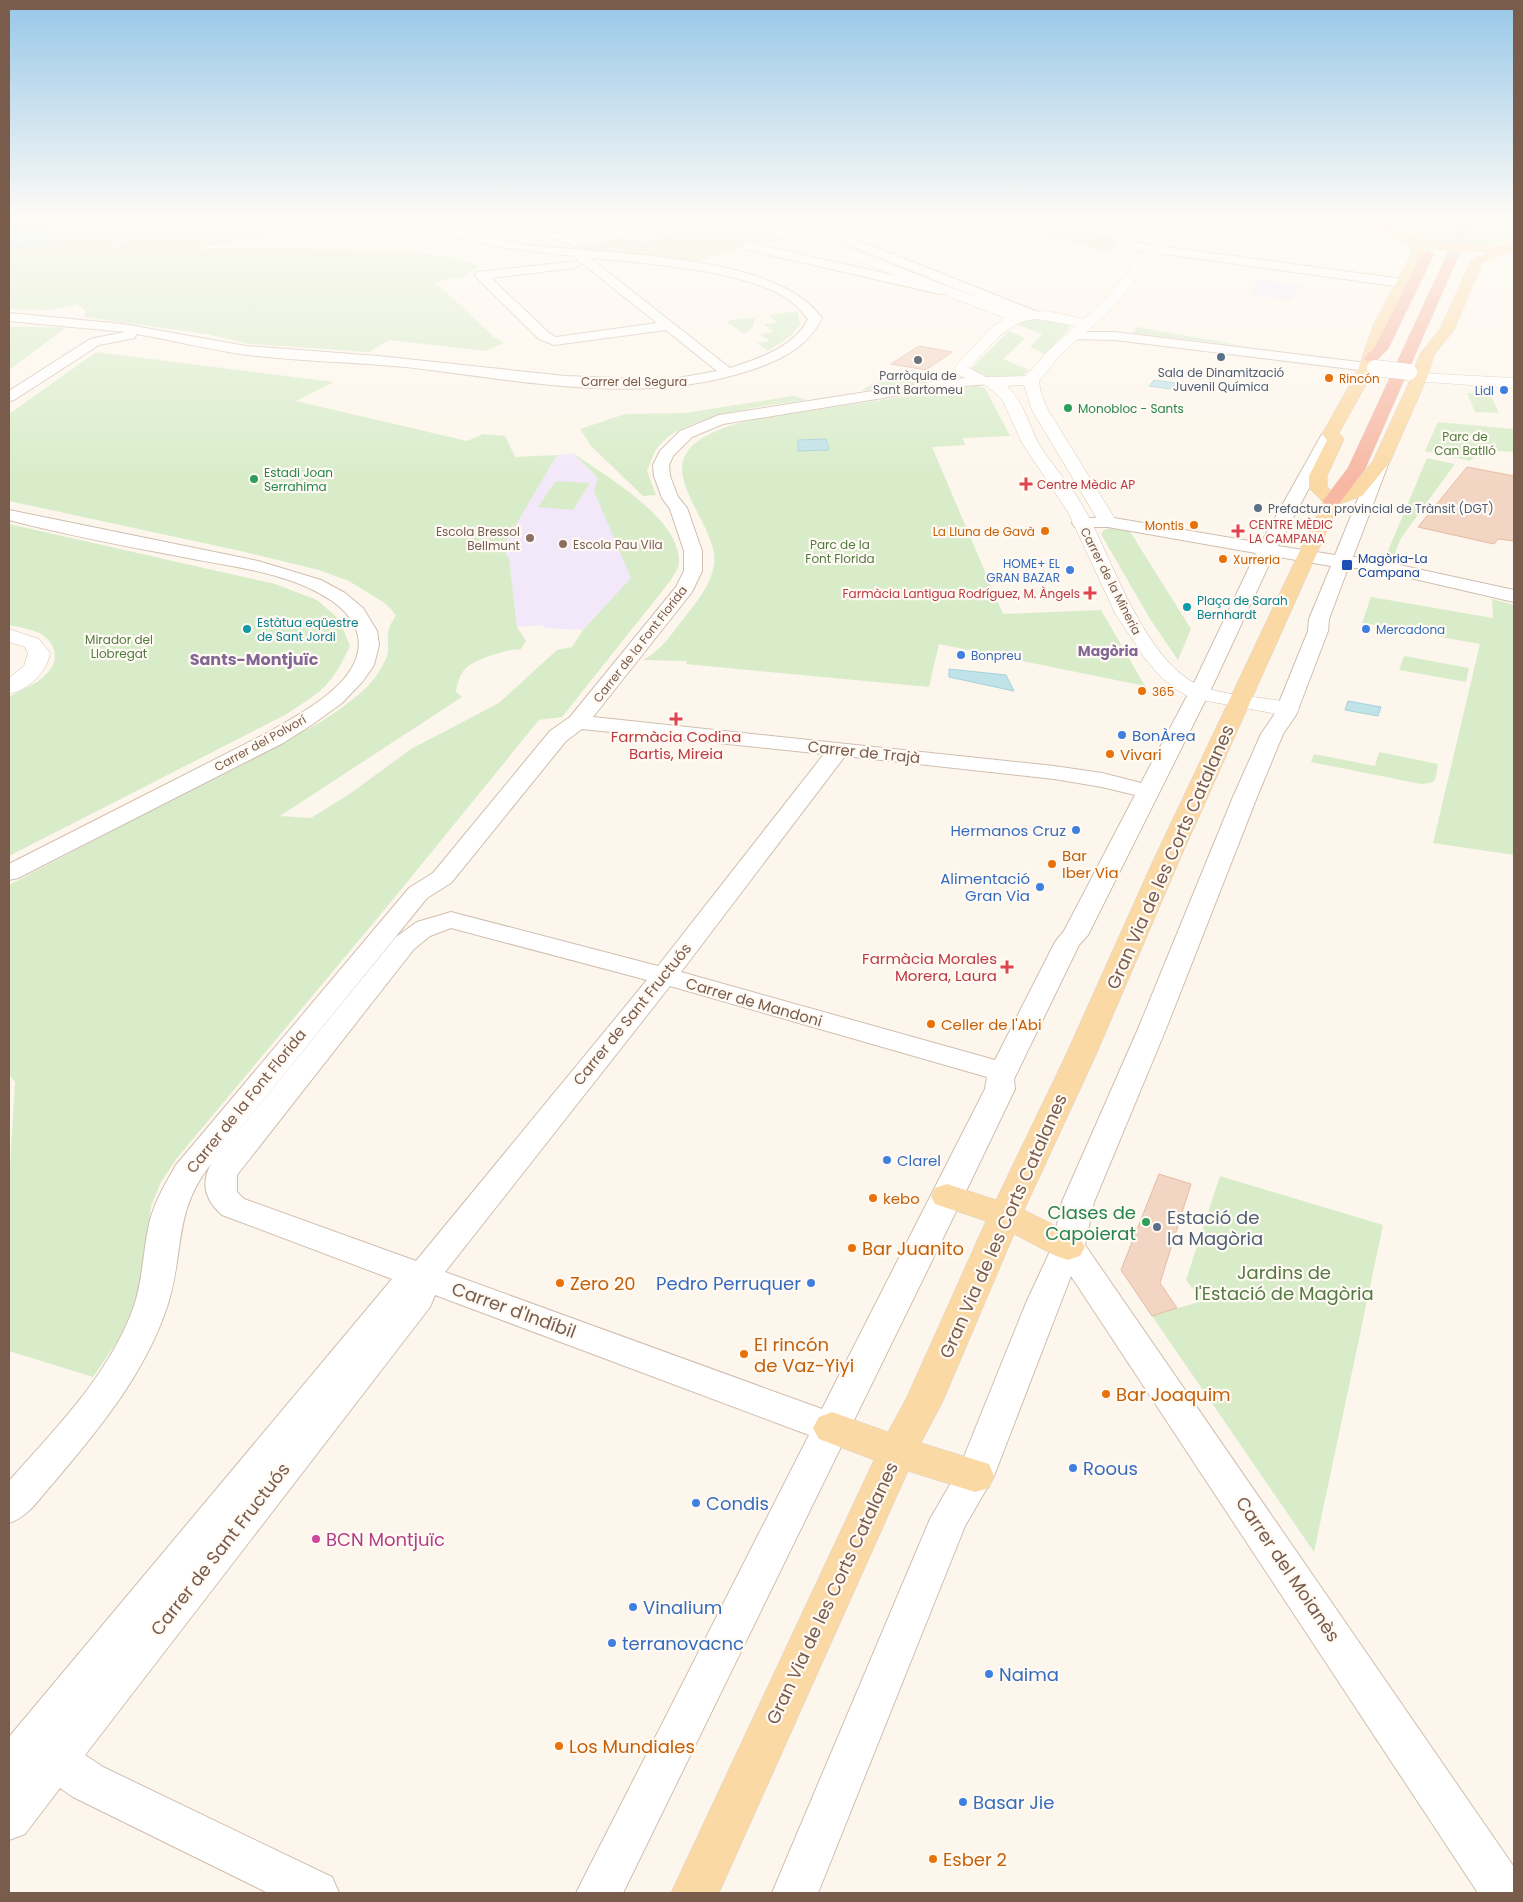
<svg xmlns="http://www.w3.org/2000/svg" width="1523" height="1902" font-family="Poppins,sans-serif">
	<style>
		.education { fill: #f3e8fa }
		.green { fill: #d8ecc9 }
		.water { fill: #bfe3e8; stroke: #a5d3da }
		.building { fill: #f3d5c3; stroke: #e6bba3 }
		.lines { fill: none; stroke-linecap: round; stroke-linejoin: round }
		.highway-tunnel { stroke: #dcd0c4; stroke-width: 13; stroke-dasharray: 13 7; stroke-linecap: butt }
		.street-casing { stroke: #d1beb0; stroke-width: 2 }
		.secondary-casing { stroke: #d6c0b0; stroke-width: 1 }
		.primary-casing { stroke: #dad1cd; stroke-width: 1 }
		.highway-casing { stroke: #dad1cd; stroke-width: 1 }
		.street { fill: #fff; fill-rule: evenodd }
		.secondary { fill: #fff; fill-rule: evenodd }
		.primary { fill: #fbd9a5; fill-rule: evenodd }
		.highway { fill: #f7b7a3; fill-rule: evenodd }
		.street-bridge-casing { stroke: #d1beb0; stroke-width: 17; stroke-linecap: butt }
		.street-bridge { stroke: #fff; stroke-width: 16 }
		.service-dot { fill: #5c6f8a; stroke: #fffaf3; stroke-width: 2 }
		.worship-dot { fill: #6b7280; stroke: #fffaf3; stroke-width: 2 }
		.food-dot { fill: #e8710a; stroke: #fffaf3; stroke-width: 2 }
		.shop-dot { fill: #3f7fe0; stroke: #fffaf3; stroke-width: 2 }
		.leisure-dot { fill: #2e9e5b; stroke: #fffaf3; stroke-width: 2 }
		.health-dot { fill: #e0444e; stroke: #fffaf3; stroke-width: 2 }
		.education-dot { fill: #8d6e63; stroke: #fffaf3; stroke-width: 2 }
		.transit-dot { fill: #1a4fb4; stroke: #fffaf3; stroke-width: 2 }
		.culture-dot { fill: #0f9aa8; stroke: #fffaf3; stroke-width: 2 }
		.hotel-dot { fill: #d1479c; stroke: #fffaf3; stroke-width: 2 }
		.labels { text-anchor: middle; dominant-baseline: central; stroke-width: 4.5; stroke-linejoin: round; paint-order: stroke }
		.far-service-label { font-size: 12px; fill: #4e5e75; stroke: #fffaf3 }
		.far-worship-label { font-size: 12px; fill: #5b616d; stroke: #fffaf3 }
		.far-food-label { font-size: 12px; fill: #c56008; stroke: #fffaf3; text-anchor: start }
		.far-street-label { font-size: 12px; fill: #7a5c4d; stroke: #fffaf3 }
		.far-shop-label { font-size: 12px; fill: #366cbe; stroke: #fffaf3; text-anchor: end }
		.far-leisure-label { font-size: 12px; fill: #27864d; stroke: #fffaf3; text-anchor: start }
		.far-park-label { font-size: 12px; fill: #537a41; stroke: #fffaf3 }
		.far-health-label { font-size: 12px; fill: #be3a42; stroke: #fffaf3; text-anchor: start }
		.far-education-label { font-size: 12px; fill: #785e54; stroke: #fffaf3; text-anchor: end }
		.far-transit-label { font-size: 12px; fill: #164399; stroke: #fffaf3; text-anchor: start }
		.far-culture-label { font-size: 12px; fill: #0d838f; stroke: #fffaf3; text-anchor: start }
		.far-neighbourhood-label { font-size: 14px; font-weight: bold; fill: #846695; stroke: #fffaf3 }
		.shop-label { font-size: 15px; fill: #366cbe; stroke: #fffaf3; text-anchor: start }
		.health-label { font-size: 15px; fill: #be3a42; stroke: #fffaf3 }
		.street-label { font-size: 15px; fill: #7a5c4d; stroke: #fffaf3 }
		.food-label { font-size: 15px; fill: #c56008; stroke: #fffaf3; text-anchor: start }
		.far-district-label { font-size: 16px; font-weight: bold; fill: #846695; stroke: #fffaf3 }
		.near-street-label { font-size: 18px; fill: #7a5c4d; stroke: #fffaf3 }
		.near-leisure-label { font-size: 18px; fill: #27864d; stroke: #fffaf3; text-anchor: end }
		.near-service-label { font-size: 18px; fill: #4e5e75; stroke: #fffaf3; text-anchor: start }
		.near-food-label { font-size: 18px; fill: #c56008; stroke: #fffaf3; text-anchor: start }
		.near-park-label { font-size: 18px; fill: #537a41; stroke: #fffaf3 }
		.near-shop-label { font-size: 18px; fill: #366cbe; stroke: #fffaf3; text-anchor: start }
		.near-hotel-label { font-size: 18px; fill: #b23c85; stroke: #fffaf3; text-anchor: start }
	</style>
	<rect width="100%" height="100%" fill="#fdf6ec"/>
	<path class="education" d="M1259 280 1279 282 1301 285 1291 300 1248 295Z
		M573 453 598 478 633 569 632 578 583 630 544 628 543 625 517 627 509 558 506 557 507 540 557 455Z"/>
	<path class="green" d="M9 217H117L128 238 100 252 132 238 120 217H346L287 233 188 250 247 247 405 252 446 256 478 265 465 277 435 282 494 337 504 343 486 351 389 340 369 352 250 344 206 334 84 317 86 311 77 304 48 310 9 309Z
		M870 217H1071L1085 221 1077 228 1122 241 1108 252 1015 227 969 222 916 234Z
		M1424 217C1442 216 1504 215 1512 235 1498 253 1422 241 1406 228L1408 222Z
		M717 220 786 238 737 249 696 262 564 250 623 237 642 242Z
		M797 311 800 324 792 335 768 351 757 343 770 341 760 334 774 332 764 324 777 323 769 315Z
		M756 317 752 328 744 334 726 321Z
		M1033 318 1064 322 1069 326V329L1045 354 1030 347 1042 334 1016 324Z
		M9 326 65 328 9 370Z
		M1137 327 1244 346 1132 333Z
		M1009 331 1025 338 1003 359 1029 370C1015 385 986 379 971 369Z
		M96 352 333 382 296 401 467 441 483 434 505 436 515 457 557 455 507 540 506 556 509 557 517 627 526 641 520 650C510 647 475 660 467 667 460 673 457 684 456 692L462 697 280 816 311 818 351 793 411 749 499 703 557 650 572 647 583 630 631 578 594 491 598 478 573 453C605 476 681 518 679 563 678 569 674 575 671 580L562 717 539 720 395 897 177 1158 161 1182 151 1206 140 1288 123 1333 93 1377 9 1351V1183L15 1082 9 1075V885L319 723C346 705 375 688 387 656 390 647 386 637 389 629 390 624 394 619 396 615L386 604 349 581 319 570 245 552 9 501V414Z
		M929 375 940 378 937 380 861 391 874 383Z
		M976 386 985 388 1010 436 963 438 965 445 932 447 1003 614 1101 610 1145 686 939 644 929 687 686 664 687 661 643 660C662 650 672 633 685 617 697 601 711 585 714 565 720 528 659 477 692 446 723 417 800 413 841 406 886 399 931 393 976 386Z
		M1467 393 1490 394 1499 413 1475 412Z
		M793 396 807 400C770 405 677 415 656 450 652 456 650 464 647 471L656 495 643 496 591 446 580 429 625 414 685 413Z
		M1438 422 1514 429V452L1482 450 1470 461 1425 451Z
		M1427 458 1455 464 1401 538 1392 560 1385 558Z
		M556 481 590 483 573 510 538 507Z
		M9 524 275 584 317 600 339 619 350 646C331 687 322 691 285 715L9 856V697C25 688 61 675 54 650 52 642 46 637 39 633 30 629 19 627 9 625Z
		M1110 528 1129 530 1191 629 1178 660 1150 619 1101 534 1104 530Z
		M1371 597 1493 618 1492 599 1514 605V855L1433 843 1480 644 1362 623Z
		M1404 656 1469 668 1466 682 1399 670Z
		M1379 752 1438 764 1435 780 1430 783 1421 784 1311 762 1314 754 1375 766Z
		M1220 1176 1383 1225 1314 1552 1152 1316 1202 1301 1186 1280Z"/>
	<path class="water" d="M45 222 52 244 11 248 9 226Z
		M1154 380 1190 385 1185 391 1149 386Z
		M826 439 829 450 798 451V440Z
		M949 669 1006 675 1014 691 949 677Z
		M1348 701 1381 707 1378 716 1345 710Z"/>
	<path class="building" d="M919 346 952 352 926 370 891 364Z
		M1467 467 1514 476V541L1498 539 1494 544 1418 527Z
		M1159 1174 1191 1184 1160 1283 1177 1308 1152 1316 1121 1270Z"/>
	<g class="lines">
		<path class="highway-tunnel" d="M1451 259 1473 217"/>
		<defs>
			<path id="street" d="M389 217C427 215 470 235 508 242 588 256 772 248 822 318 808 347 781 360 751 370 641 407 519 380 406 367 353 362 300 361 248 355 210 350 173 340 136 334L135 338 99 345 14 400 9 401V391L90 339 125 332 9 321V313L123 324 246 346 378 356 565 376 640 379 678 378 717 371 666 330 554 345 539 339 477 278 475 275 477 272 579 261 581 264 575 268 491 278 549 333 556 337 657 323 573 256 491 246 391 219ZM590 258C641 263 752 270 792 302 798 307 803 313 808 319 794 348 759 358 730 368Z
				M491 217H508L580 241 582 243 576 247 572 245Z
				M608 217H625L665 231 659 234Z
				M774 217H800L1038 312 1040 315 1033 319 1028 318 790 221 759 226 753 223 755 221Z
				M748 242 940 286 946 290 940 294 744 249V243Z
				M1138 243 1402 279 1408 283 1402 287 1134 250V244Z
				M1074 332H1115L1375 364 1382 368 1375 372 1115 340 1069 339 1067 336Z
				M984 377 989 378 991 381 989 384 950 387 723 424 692 437 673 456 669 465 670 476 678 497 687 508 702 551V571L692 592 593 717 1054 766 1102 773 1141 783 1194 683 1256 553 1108 527H1075L1072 523 1075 519 1108 517 1261 543 1322 434 1330 429 1338 434 1278 546 1335 555 1373 462 1381 457 1389 462 1353 557 1367 558 1514 590V602L1367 568H1348L1329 619 1328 631 1307 686 1296 715 1283 734 1257 797 1166 1029 1094 1202 1085 1245 1514 1867V1893H1478L1071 1276 994 1476 965 1526 818 1893H772L930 1519 959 1469 1026 1303 1052 1247 1062 1202 1138 1029 1233 797 1261 734 1274 715 1308 631 1309 619 1331 566 1273 556 1214 683 1088 935 1079 945 1014 1079 1015 1089 968 1187 623 1893H576L809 1435 435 1295 430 1307 85 1755 103 1767 332 1877 339 1893H268L73 1797 60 1788 25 1834 9 1840V1737L392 1279 222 1215C206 1201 200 1184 211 1164 172 1213 185 1253 167 1307 145 1373 100 1428 55 1481 41 1496 29 1517 9 1523V1481C56 1428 110 1374 134 1306 143 1279 143 1251 149 1224 154 1203 165 1184 176 1165L409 888 433 873 550 731 570 717 676 587 684 571V551L670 509 662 498 654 476 653 465 660 451 680 431 719 415 950 379ZM582 729 824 754 658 966 451 912 417 922 396 937 221 1152 427 898 451 883 566 741ZM845 756 1054 779 1102 787 1135 795 1064 931 1055 942 995 1060 681 972ZM451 928 647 980 416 1261 244 1199 237 1192V1175L414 949 430 936ZM670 986 987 1077 985 1089 822 1409 445 1272Z
				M9 510 258 561 321 580 345 593 363 608 377 631 379 645 374 665 363 681 342 703 313 724 283 743 18 878 9 880V864L267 733C296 716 344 692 356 659 365 635 351 614 332 601 290 572 232 567 183 557 125 546 66 535 9 520Z"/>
			<path id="secondary" d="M726 217H744L858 252 1018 313 1047 311 1084 319 1102 303 1145 251 1180 217H1193L1153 257 1112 309 1060 355 1039 381 1041 394 1048 410 1117 522 1114 526H1102L1099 522 1032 410 1024 385 1007 386C1025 403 1030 430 1042 449 1056 470 1074 489 1086 512 1113 561 1147 669 1206 688 1234 697 1267 697 1296 704L1299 709 1296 714 1288 716 1191 698 1174 688 1158 674 1144 657 1115 613 1068 512 1022 443 1002 399 987 386 960 376 954 368 991 328 1005 318 850 258 728 219ZM1037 319 1076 326 1050 349 1026 376 986 377 969 368C990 348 1005 321 1037 319Z
				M1295 217H1319L1397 231 1403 235 1397 239 1301 221Z
				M1465 245 1514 257V265L1461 252 1459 249 1461 246Z
				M1419 373 1514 378V388L1414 381 1411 378Z
				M9 629 39 639 50 653C46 674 29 689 9 694V678L24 666 28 653 25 647 9 642Z"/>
			<path id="primary" d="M1388 217H1403L1393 224 1392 227 1401 232 1425 240 1456 244 1504 246 1514 244V250L1482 263 1454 330 1434 355 1427 378 1390 462 1362 496 1339 504 1179 861 1095 1057 1024 1210 1080 1238 1085 1247 1080 1256 1068 1260 1056 1256 1014 1234 943 1401 921 1443 989 1464 994 1476 989 1488 975 1492 908 1471 719 1893H671L874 1460 819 1439 813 1428 819 1417 832 1412 888 1432 907 1397 986 1221 935 1204 931 1196 935 1188 947 1184 996 1200 1065 1057 1153 861 1323 502 1309 488V476L1327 440 1322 434 1357 372 1373 326 1412 253 1410 244 1392 238 1380 228 1383 219ZM1423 247 1456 252H1487L1471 261 1440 329 1420 354 1411 378 1373 461 1350 488 1335 494 1327 487V476L1344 439 1339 433 1373 372 1387 326 1424 253Z
				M1484 217H1504L1514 219V227L1486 219Z"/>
			<path id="highway" d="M1428 250 1434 254 1388 349 1376 361H1366L1364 358 1375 347 1422 254Z
				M1451 255 1457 259 1365 469 1338 505H1326L1323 501 1348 468 1445 259Z"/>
		</defs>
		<use href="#street" class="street-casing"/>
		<use href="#secondary" class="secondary-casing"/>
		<use href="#primary" class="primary-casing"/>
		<use href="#highway" class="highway-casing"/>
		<use href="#street" class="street"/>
		<use href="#secondary" class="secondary"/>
		<use href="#primary" class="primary"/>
		<use href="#highway" class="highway"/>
		<defs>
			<path id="street-bridge" d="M1375 368 1409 372"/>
		</defs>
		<use href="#street-bridge" class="street-bridge-casing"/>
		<use href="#street-bridge" class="street-bridge"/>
	</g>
	<linearGradient id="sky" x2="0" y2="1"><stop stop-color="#97c7e8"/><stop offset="0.45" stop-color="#fefbf6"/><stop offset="1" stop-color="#fefbf6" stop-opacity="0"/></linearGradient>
	<rect width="1523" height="483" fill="url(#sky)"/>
	<g class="service-dot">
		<circle cx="1221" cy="357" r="5"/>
		<circle cx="1258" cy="508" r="5"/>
		<circle cx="1157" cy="1227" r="5"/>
	</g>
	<circle class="worship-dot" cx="918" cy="360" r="5"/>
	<g class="food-dot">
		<circle cx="1329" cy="378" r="5"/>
		<circle cx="1194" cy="525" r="5"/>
		<circle cx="1045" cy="531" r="5"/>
		<circle cx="1223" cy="559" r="5"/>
		<circle cx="1142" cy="691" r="5"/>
		<circle cx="1110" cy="754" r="5"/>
		<circle cx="1052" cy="864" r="5"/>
		<circle cx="931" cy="1024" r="5"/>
		<circle cx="873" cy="1198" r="5"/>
		<circle cx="852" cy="1248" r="5"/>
		<circle cx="560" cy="1283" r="5"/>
		<circle cx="744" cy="1354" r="5"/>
		<circle cx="1106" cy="1394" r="5"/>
		<circle cx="559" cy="1746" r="5"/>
		<circle cx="933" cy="1859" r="5"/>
	</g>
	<g class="shop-dot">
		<circle cx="1504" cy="390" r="5"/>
		<circle cx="1070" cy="570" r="5"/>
		<circle cx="1366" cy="629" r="5"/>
		<circle cx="961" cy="655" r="5"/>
		<circle cx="1122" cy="735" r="5"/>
		<circle cx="1076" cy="830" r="5"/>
		<circle cx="1040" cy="887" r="5"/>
		<circle cx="887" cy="1160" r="5"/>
		<circle cx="811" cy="1283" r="5"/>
		<circle cx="1073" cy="1468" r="5"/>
		<circle cx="696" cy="1503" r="5"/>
		<circle cx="633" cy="1607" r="5"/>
		<circle cx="612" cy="1643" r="5"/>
		<circle cx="989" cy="1674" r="5"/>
		<circle cx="963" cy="1802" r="5"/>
	</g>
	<g class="leisure-dot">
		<circle cx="1068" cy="408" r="5"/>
		<circle cx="254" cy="479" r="5"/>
		<circle cx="1146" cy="1222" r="5"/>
	</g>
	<g class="health-dot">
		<path d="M1023.5 476.5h5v5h5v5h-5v5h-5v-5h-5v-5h5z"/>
		<path d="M1235.5 523.5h5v5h5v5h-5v5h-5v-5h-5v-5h5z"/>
		<path d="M1087.5 585.5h5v5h5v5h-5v5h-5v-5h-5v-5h5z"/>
		<path d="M673.5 711.5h5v5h5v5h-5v5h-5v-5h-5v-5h5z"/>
		<path d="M1004.5 959.5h5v5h5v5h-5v5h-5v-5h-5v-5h5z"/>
	</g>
	<g class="education-dot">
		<circle cx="530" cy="538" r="5"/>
		<circle cx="563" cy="544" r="5"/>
	</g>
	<rect class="transit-dot" x="1341" y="559" width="12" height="12" rx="2.5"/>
	<g class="culture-dot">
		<circle cx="1187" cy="607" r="5"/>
		<circle cx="247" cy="629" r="5"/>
	</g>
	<circle class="hotel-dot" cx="316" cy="1539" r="5"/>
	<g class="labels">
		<g class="far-service-label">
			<text x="1221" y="372">Sala de Dinamització<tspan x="1221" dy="14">Juvenil Química</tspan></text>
			<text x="1268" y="508" text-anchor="start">Prefactura provincial de Trànsit (DGT)</text>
		</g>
		<g class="far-worship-label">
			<text x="918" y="375">Parròquia de<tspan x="918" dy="14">Sant Bartomeu</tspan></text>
		</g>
		<g class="far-food-label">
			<text x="1339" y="378">Rincón</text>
			<text x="1184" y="525" text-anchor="end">Montis</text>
			<text x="1035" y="531" text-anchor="end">La Lluna de Gavà</text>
			<text x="1233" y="559">Xurreria</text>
			<text x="1152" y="691">365</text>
		</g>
		<g class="far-street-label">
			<text x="634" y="381">Carrer del Segura</text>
			<text transform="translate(1111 581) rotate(63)">Carrer de la Mineria</text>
			<text transform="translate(640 644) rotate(-52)">Carrer de la Font Florida</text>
			<text transform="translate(260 743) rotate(-29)">Carrer del Polvorí</text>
		</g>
		<g class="far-shop-label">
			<text x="1494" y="390">Lidl</text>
			<text x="1060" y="563">HOME+ EL<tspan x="1060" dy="14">GRAN BAZAR</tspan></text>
			<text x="1376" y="629" text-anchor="start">Mercadona</text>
			<text x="971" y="655" text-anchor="start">Bonpreu</text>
		</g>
		<g class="far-leisure-label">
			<text x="1078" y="408">Monobloc - Sants</text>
			<text x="264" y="472">Estadi Joan<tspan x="264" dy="14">Serrahima</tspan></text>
		</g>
		<g class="far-park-label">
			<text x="1465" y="436">Parc de<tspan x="1465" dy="14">Can Batlló</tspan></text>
			<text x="840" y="544">Parc de la<tspan x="840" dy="14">Font Florida</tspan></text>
			<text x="119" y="639">Mirador del<tspan x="119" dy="14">Llobregat</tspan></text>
		</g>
		<g class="far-health-label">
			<text x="1037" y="484">Centre Mèdic AP</text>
			<text x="1249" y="524">CENTRE MÈDIC<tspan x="1249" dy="14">LA CAMPANA</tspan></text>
			<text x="1080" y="593" text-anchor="end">Farmàcia Lantigua Rodríguez, M. Àngels</text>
		</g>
		<g class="far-education-label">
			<text x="520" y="531">Escola Bressol<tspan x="520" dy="14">Bellmunt</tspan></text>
			<text x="573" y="544" text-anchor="start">Escola Pau Vila</text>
		</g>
		<g class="far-transit-label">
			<text x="1358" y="558">Magòria-La<tspan x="1358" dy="14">Campana</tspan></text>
		</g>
		<g class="far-culture-label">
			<text x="1197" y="600">Plaça de Sarah<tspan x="1197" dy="14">Bernhardt</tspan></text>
			<text x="257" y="622">Estàtua eqüestre<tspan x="257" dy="14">de Sant Jordi</tspan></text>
		</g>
		<g class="far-neighbourhood-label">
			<text x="1108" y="651">Magòria</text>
		</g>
		<g class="shop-label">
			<text x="1132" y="735">BonÀrea</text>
			<text x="1066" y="830" text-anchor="end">Hermanos Cruz</text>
			<text x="1030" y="878" text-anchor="end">Alimentació<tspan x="1030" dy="17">Gran Via</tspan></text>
			<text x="897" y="1160">Clarel</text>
		</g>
		<g class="health-label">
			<text x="676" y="736">Farmàcia Codina<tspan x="676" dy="17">Bartis, Mireia</tspan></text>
			<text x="997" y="958" text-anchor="end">Farmàcia Morales<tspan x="997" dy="17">Morera, Laura</tspan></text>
		</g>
		<g class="street-label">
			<text transform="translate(864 752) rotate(6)">Carrer de Trajà</text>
			<text transform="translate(754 1002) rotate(16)">Carrer de Mandoni</text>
			<text transform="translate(632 1014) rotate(-51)">Carrer de Sant Fructuós</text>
			<text transform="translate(246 1101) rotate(-51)">Carrer de la Font Florida</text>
		</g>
		<g class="food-label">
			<text x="1120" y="754">Vivari</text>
			<text x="1062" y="855">Bar<tspan x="1062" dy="17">Iber Via</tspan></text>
			<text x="941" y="1024">Celler de l'Abi</text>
			<text x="883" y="1198">kebo</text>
		</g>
		<g class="far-district-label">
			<text x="254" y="659">Sants-Montjuïc</text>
		</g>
		<g class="near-street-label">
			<text transform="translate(1170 857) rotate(-66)">Gran Via de les Corts Catalanes</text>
			<text transform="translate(1003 1226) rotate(-66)">Gran Via de les Corts Catalanes</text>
			<text transform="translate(514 1310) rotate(20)">Carrer d'Indíbil</text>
			<text transform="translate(220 1549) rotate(-52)">Carrer de Sant Fructuós</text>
			<text transform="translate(1288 1569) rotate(56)">Carrer del Moianès</text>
			<text transform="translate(832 1593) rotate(-65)">Gran Via de les Corts Catalanes</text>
		</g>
		<g class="near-leisure-label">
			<text x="1136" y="1212">Clases de<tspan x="1136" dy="21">Capoierat</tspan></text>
		</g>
		<g class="near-service-label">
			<text x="1167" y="1217">Estació de<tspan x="1167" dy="21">la Magòria</tspan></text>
		</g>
		<g class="near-food-label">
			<text x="862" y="1248">Bar Juanito</text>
			<text x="570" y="1283">Zero 20</text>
			<text x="754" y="1344">El rincón<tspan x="754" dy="21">de Vaz-Yiyi</tspan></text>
			<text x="1116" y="1394">Bar Joaquim</text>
			<text x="569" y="1746">Los Mundiales</text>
			<text x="943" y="1859">Esber 2</text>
		</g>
		<g class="near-park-label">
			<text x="1284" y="1272">Jardins de<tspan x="1284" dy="21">l'Estació de Magòria</tspan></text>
		</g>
		<g class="near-shop-label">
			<text x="801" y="1283" text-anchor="end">Pedro Perruquer</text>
			<text x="1083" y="1468">Roous</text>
			<text x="706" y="1503">Condis</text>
			<text x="643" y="1607">Vinalium</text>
			<text x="622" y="1643">terranovacnc</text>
			<text x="999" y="1674">Naima</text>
			<text x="973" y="1802">Basar Jie</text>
		</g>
		<g class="near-hotel-label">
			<text x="326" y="1539">BCN Montjuïc</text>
		</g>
	</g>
	<rect width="1523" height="1902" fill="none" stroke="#7a5c4d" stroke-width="20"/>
</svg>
